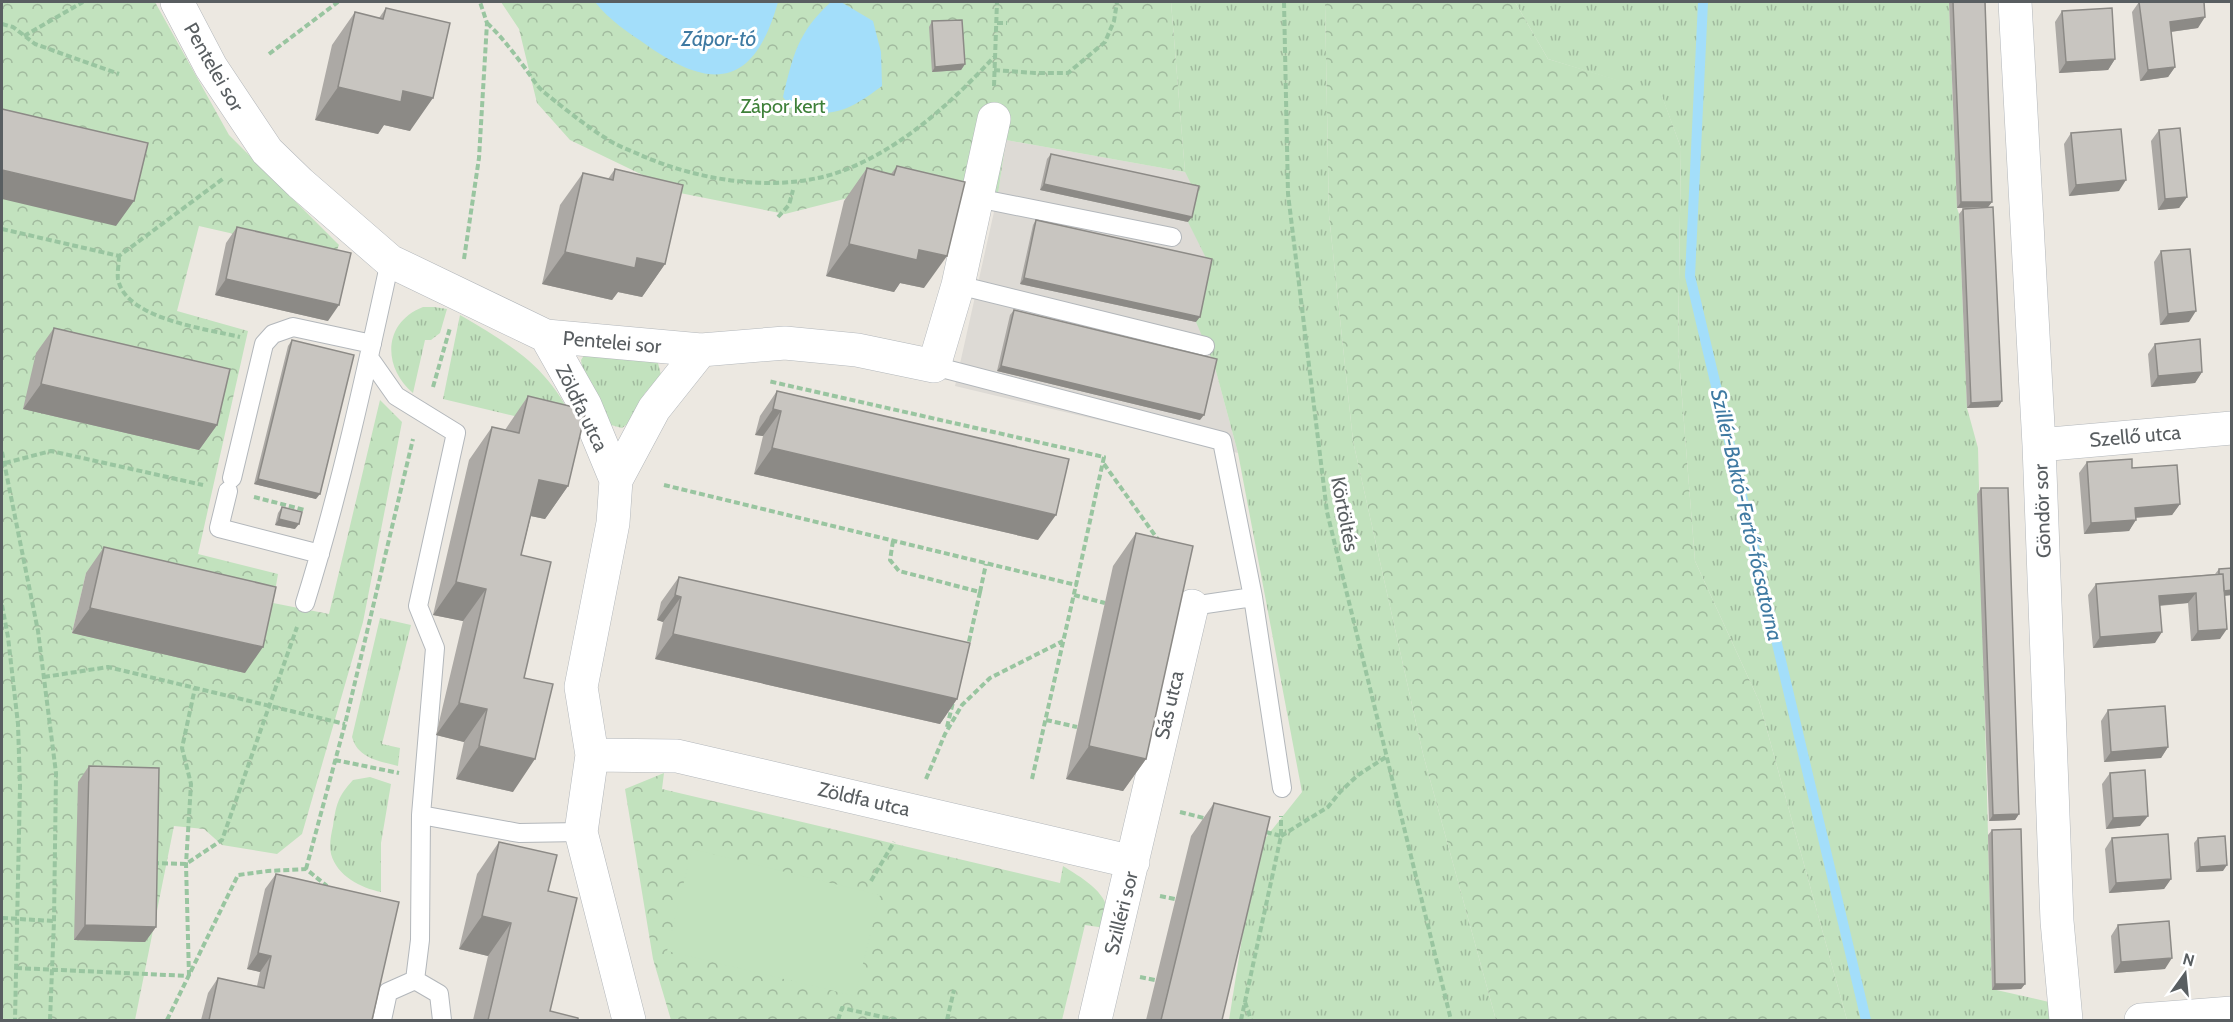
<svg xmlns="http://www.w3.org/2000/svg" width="2233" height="1022" font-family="Cabin,sans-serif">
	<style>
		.industrial { fill: #dddad5 }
		.grass { fill: url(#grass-tufts) }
		.forest { fill: url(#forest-crowns); fill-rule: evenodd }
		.garden { fill: #c2e2be }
		.water { fill: #a3defa }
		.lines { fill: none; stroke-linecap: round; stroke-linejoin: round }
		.stream { stroke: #a3defa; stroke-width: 10 }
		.service-casing { stroke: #b3b7bb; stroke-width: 20 }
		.minor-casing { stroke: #b3b7bb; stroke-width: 34 }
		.path { stroke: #99c5a0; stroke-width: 4; stroke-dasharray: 6 3; stroke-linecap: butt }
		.service { stroke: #fff; stroke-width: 18 }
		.minor { stroke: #fff; stroke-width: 33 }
		.wall { fill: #aca9a5 }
		.shaded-wall { fill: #8c8a86 }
		.building { fill: #c8c5c0; stroke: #8c8a86; stroke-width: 1.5 }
		.labels { text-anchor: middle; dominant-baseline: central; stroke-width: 6; stroke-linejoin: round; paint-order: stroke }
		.street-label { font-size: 20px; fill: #595e61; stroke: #fff }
		.park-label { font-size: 20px; fill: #3e8039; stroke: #fff }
		.water-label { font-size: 21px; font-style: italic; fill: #3f7aa2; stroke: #fff }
	</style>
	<defs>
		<pattern id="grass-tufts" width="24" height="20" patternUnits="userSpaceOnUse" patternTransform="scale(1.5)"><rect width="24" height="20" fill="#c2e2be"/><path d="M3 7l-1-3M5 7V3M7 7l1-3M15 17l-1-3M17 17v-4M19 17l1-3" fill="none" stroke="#a1ba9e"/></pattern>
		<pattern id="forest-crowns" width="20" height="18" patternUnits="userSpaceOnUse" patternTransform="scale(1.5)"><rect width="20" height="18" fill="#c2e2be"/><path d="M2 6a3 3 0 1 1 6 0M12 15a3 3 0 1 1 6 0" fill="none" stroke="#a1ba9e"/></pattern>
	</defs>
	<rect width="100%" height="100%" fill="#ece8e1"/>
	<path class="industrial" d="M1006 140 1185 172 1195 191 1209 264 1214 364 1238 453 955 386 998 194Z"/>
	<path class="grass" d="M1171 2H1325L1329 215 1353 441 1423 754 1496 1020H1229L1256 850 1302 792 1238 453 1214 364 1196 322 1209 264 1188 222 1195 192 1185 172Z
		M1515 2H1949L1957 208 1959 214 1967 408 1978 448 1992 989 2049 1002 2052 1020H1847L1759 701 1695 561 1678 347 1681 148 1661 94 1548 59Z
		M423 307H434L447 309 440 333 431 340H425L413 393C383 368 382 323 423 307Z
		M460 315C516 348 552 369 578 431L443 399Z
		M585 354 652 358 658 363 661 375 645 393 629 423 622 428 611 425 582 367 581 360Z
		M380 618 411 625 382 744 400 748 398 766C380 761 358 759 352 737Z
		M370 777 391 784 381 843V892C361 888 337 876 331 854 329 845 331 835 333 826 336 805 338 796 353 780Z"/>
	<path class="forest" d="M2 2H155L229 135 339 245 334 257 199 226 177 311 248 331 198 554 278 574 273 603 329 614 380 400 402 422 363 622 302 834 277 854 222 845 204 829 174 826 135 1020H2ZM86 573H87L245 672 72 633Z
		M501 2H1171L1185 172 1006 140 998 194 872 192 785 214 680 193 570 140 537 103 519 29Z
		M1325 2H1515L1548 59 1661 93 1681 148 1678 347 1695 561 1759 701 1847 1020H1496L1423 754 1353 441 1329 215Z
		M664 773 662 789 1060 883 1063 866C1080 877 1107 891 1108 914 1108 918 1106 924 1105 928L1085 925 1062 1020H671L653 959 625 789Z"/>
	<path class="garden" d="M692 849 880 895 855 996 667 951Z"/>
	<path class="water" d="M595 2H778C755 84 715 93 648 46 628 32 610 21 595 2Z
		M831 2H841L873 21 881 52 882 86C847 112 839 114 796 114L783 97C793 55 798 32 831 2Z"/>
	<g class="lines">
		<path class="stream" d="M1703 2 1690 276 1866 1020"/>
		<defs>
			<path id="service" d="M977 198 1172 237
				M958 285 1205 346
				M370 359 396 396 456 433 418 606 435 648 421 815 420 940 415 980
				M934 366 1222 441 1253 597 1282 788
				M232 478 264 344 273 334 293 327 372 344
				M228 491 219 528 320 554
				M305 603C340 491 365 376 390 261
				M1192 606 1253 597
				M421 815 519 833 581 832
				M382 1020 388 992 415 980 439 994 442 1020"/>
			<path id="minor" d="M177 2 211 67 267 151 300 183 390 261 546 336 701 350 785 343 857 350 934 366 958 285 994 119
				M2015 2 2039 445 2057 921 2066 1020
				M546 336 585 405 616 480
				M2039 445 2232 428
				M592 755 677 756 1133 862
				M629 1020 581 832 592 755 581 687 613 523 616 480 654 409 701 350
				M1095 1020 1192 606
				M2141 1020 2232 1013"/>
		</defs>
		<use href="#service" class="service-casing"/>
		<use href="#minor" class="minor-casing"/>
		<path class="path" d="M1284 2 1288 194 1327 512 1451 1020
			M487 23C502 37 513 52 525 68 531 76 537 87 545 93 565 109 586 126 607 139 616 145 626 149 636 153 699 182 787 196 852 167 908 143 954 100 995 56
			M997 23H1007
			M2 24 13 27 35 44 119 74
			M24 36 83 2
			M269 54 338 2
			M994 70 1035 73H1068L1105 42 1114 21 1117 2
			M994 86 997 2
			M778 217 789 205 793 190
			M2 229 119 256 224 178
			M119 256C119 263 117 272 118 279 125 319 207 329 240 337
			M464 259 479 158 487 23 480 2
			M433 387 450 328
			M2 452 38 631 56 773 54 921 50 1020
			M5 463 51 451 203 485
			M1104 464 1159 541
			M664 485 1076 585 1104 457 768 381
			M254 497 305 510
			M893 541 890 560 899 571 980 592 968 646
			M980 592 986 564
			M1074 595 1105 603
			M2 605 8 637 18 724 20 786 15 1020
			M44 677 108 667 345 724
			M1046 720 1077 727
			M947 727 953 702
			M335 760 399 773
			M926 779 945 734 962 705 990 678 1063 641
			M1032 779 1076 585
			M1180 812 1208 819
			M1281 835V816
			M1281 836 1328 807 1340 792 1358 775 1386 757
			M153 863 186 864 222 840 297 627
			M306 869 345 724 413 439
			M871 881 894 842
			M1160 896 1175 899
			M2 918 54 921
			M16 968 189 976
			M189 976 186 864 191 784 182 748 195 688
			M1140 977 1155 980
			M1245 1002 1251 1020
			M167 1020 238 875 268 871 306 869 327 886
			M838 1020 842 1008 896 1020
			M947 1020 954 990
			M1241 1020 1281 836 1262 831"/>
		<use href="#service" class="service"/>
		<use href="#minor" class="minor"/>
	</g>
	<path class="wall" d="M1949 2H1985L1992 202 1988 207 1957 208Z
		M2139 2 2198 28 2171 32 2175 67 2168 77 2140 81 2132 12Z
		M386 8 410 131 384 125 378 134 315 120 332 45 355 12 379 18Z
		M2062 11 2115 59 2108 70 2059 73 2055 22Z
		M932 21 965 64 961 70 932 72 929 27Z
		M2159 130 2187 197 2179 208 2158 210 2151 141Z
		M2071 133 2119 191 2069 196 2064 144Z
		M1051 154 1188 222 1040 190 1047 159Z
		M897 166 924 288 900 283 894 292 826 276 844 201 867 168 891 174Z
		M615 169 665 264 642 297 618 292 612 300 542 284 560 205 583 173 608 179Z
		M1963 209 2002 401 1998 407 1967 408 1959 214Z
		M1036 220 1196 322 1020 284 1033 225Z
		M237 227 328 321 215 295 226 243Z
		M2161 251 2189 322 2160 325 2154 262Z
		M1014 310 1200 420 997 371 1010 315Z
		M54 328 217 425 199 450 23 409 36 353Z
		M292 340 316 499 254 484 288 346Z
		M2155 344 2202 372 2195 383 2151 387 2148 354Z
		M777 391 1038 540 754 474 763 436 755 435 760 416Z
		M528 396 568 486 545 519 531 516 521 555 524 678 513 792 456 779 464 742 436 735 463 621 433 615 469 460 492 427 505 430Z
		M2232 460V486L2230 463Z
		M2087 462 2132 468 2180 504 2172 515 2136 518 2129 531 2084 534 2079 473Z
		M1981 488 2019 814 2015 820 1989 821 1977 494Z
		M282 507 295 529 275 525 278 513Z
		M1136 533 1146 759 1123 791 1066 779 1113 566Z
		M104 547 245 673 72 633 86 573Z
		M2232 568V595L2225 596 2220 639 2191 641 2188 603 2160 606 2155 643 2093 648 2088 595 2096 584 2215 574 2219 569Z
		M679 577 957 699 940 724 655 659 663 622 657 620 661 602Z
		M2108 710 2168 747 2161 758 2104 762 2101 721Z
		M89 766 156 927 145 942 74 940 78 782Z
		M2110 773 2140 826 2106 829 2102 784Z
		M1214 803 1222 1020H1146L1191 836Z
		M1992 830 2025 984 2021 989 1992 990 1988 835Z
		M2112 838 2171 879 2164 889 2109 893 2105 849Z
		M2198 838 2223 871 2196 872 2194 843Z
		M499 842 548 891 550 1011 578 1020H473L488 956 459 949 477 874Z
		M276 874 372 1020H201L208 993 218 978 257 986 260 972 247 969 265 889Z
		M2118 925 2165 969 2114 973 2111 936Z"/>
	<path class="shaded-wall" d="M2205 17 2198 28 2162 33 2170 22Z
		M2115 59 2108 70 2059 73 2066 62Z
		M965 64 961 70 932 72 935 67Z
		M2175 67 2168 77 2140 81 2148 70Z
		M338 87 403 91 433 98 410 131 384 125 378 134 315 120Z
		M2 170 134 201 116 226 2 199Z
		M2126 180 2119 191 2069 196 2076 185Z
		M1044 184 1192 217 1188 222 1040 190Z
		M2187 197 2179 208 2158 210 2165 199Z
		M1961 202H1992L1988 207 1957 208Z
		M849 244 919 250 947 256 924 288 900 283 894 292 826 276Z
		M565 252 637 258 665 264 642 297 618 292 612 300 542 284Z
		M1024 278 1200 317 1196 322 1020 284Z
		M226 279 339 305 328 321 215 295Z
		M2196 311 2189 322 2160 325 2168 314Z
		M1001 366 1204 415 1200 420 997 371Z
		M2202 372 2195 383 2151 387 2158 376Z
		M41 384 217 425 199 450 23 409Z
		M2002 401 1998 407 1967 408 1971 403Z
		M773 409 781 411 763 436 755 435Z
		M772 448 1056 515 1038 540 754 474Z
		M258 479 320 494 316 499 254 484Z
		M539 480 568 486 545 519 516 513Z
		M2180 504 2172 515 2128 518 2135 508Z
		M279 519 299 524 295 529 275 525Z
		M2136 520 2129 531 2084 534 2091 523Z
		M456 582 486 589 463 621 433 615Z
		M2232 590V595L2217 596 2220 591Z
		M2196 593 2188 603 2152 606 2159 596Z
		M675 595 681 597 663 622 657 620Z
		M90 608 263 647 245 673 72 633Z
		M2227 629 2220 639 2191 641 2198 631Z
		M2162 632 2155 643 2093 648 2100 637Z
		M673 634 957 699 940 724 655 659Z
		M459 703 487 709 464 742 436 735Z
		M479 746 535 759 513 792 456 779Z
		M1089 746 1146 759 1123 791 1066 779Z
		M2168 747 2161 758 2104 762 2111 752Z
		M2019 814 2015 820 1989 821 1993 815Z
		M2148 816 2140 826 2106 829 2113 818Z
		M2227 865 2223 871 2196 872 2200 867Z
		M2171 879 2164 889 2109 893 2116 883Z
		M482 916 511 923 488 956 459 949Z
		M85 925 156 927 145 942 74 940Z
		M258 953 271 956 260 972 247 969Z
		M2172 958 2165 969 2114 973 2121 962Z
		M1995 984H2025L2021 989 1992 990Z"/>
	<path class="building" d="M1953 2H1985L1992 202H1961Z
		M2139 2H2204L2205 17 2170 22 2175 67 2148 70Z
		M386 8 450 23 433 98 403 91 401 102 338 87 355 12 383 19Z
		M2112 8 2115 59 2066 62 2062 11Z
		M962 20 965 64 935 67 932 21Z
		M2 109 148 143 134 201 2 170Z
		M2180 128 2187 197 2165 199 2159 130Z
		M2121 129 2126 180 2076 185 2071 133Z
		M1051 154 1199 186 1192 217 1044 184Z
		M897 166 965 182 947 256 919 250 917 260 849 244 867 168 894 175Z
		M615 169 683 185 665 264 637 258 635 268 565 252 583 173 613 180Z
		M1993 207 2002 401 1971 403 1963 209Z
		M1036 220 1212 259 1200 317 1024 278Z
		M237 227 351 253 339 305 226 279Z
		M2190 249 2196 311 2168 314 2161 251Z
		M1014 310 1217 359 1204 415 1001 366Z
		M54 328 230 369 217 425 41 384Z
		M2200 339 2202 372 2158 376 2155 344Z
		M292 340 354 355 320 494 258 479Z
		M777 391 1069 459 1056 515 772 448 781 411 773 409Z
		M528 396 586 410 568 486 539 480 521 555 551 562 524 678 553 684 535 759 479 746 487 709 459 703 486 589 456 582 492 427 519 433Z
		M2132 459V468L2177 465 2180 504 2135 508 2136 520 2091 523 2087 462Z
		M1981 488H2008L2019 814 1993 815Z
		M282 507 302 512 299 524 279 519Z
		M1136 533 1193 546 1146 759 1089 746Z
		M104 547 276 587 263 647 90 608Z
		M2232 568V590L2224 591 2223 574H2219V569Z
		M2223 574 2227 629 2198 631 2196 593 2159 596 2162 632 2100 637 2096 584Z
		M679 577 970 643 957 699 673 634 681 597 675 595Z
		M2165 706 2168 747 2111 752 2108 710Z
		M89 766 159 768 156 927 85 925Z
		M2145 770 2148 816 2113 818 2110 773Z
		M1214 803 1270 817 1222 1020H1161Z
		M2021 829 2025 984H1995L1992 830Z
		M2168 834 2171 879 2116 883 2112 838Z
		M2225 836 2227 865 2200 867 2198 838Z
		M499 842 557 855 548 891 577 898 550 1011 578 1018V1020H488L511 923 482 916Z
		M276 874 399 902 372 1020H209L218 978 264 988 271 956 258 953Z
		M2169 921 2172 958 2121 962 2118 925Z"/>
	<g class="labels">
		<g class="street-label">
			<text transform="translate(214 67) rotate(60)">Pentelei sor</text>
			<text transform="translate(612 342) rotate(5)">Pentelei sor</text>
			<text transform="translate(582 408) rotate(64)">Zöldfa utca</text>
			<text transform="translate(2135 436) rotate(-5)">Szellő utca</text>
			<text transform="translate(2042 511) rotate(-92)">Göndör sor</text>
			<text transform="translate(1345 514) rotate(79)">Körtöltés</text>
			<text transform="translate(1169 705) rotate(-77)">Sás utca</text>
			<text transform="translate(864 799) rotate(13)">Zöldfa utca</text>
			<text transform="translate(1121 913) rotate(-76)">Szilléri sor</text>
		</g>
		<g class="park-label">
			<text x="783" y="106">Zápor kert</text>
		</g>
		<g class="water-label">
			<text x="719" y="38">Zápor-tó</text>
			<text transform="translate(1747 515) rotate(77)">Szillér-Baktó-Fertő-főcsatorna</text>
		</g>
	</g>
	<rect width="2233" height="1022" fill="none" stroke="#595e61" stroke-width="6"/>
	<g transform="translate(2185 974) rotate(15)" stroke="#ffffff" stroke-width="4.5" paint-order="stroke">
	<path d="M0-4.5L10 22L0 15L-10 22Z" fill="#595e61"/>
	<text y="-9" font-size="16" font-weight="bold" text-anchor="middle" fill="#595e61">N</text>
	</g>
</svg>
